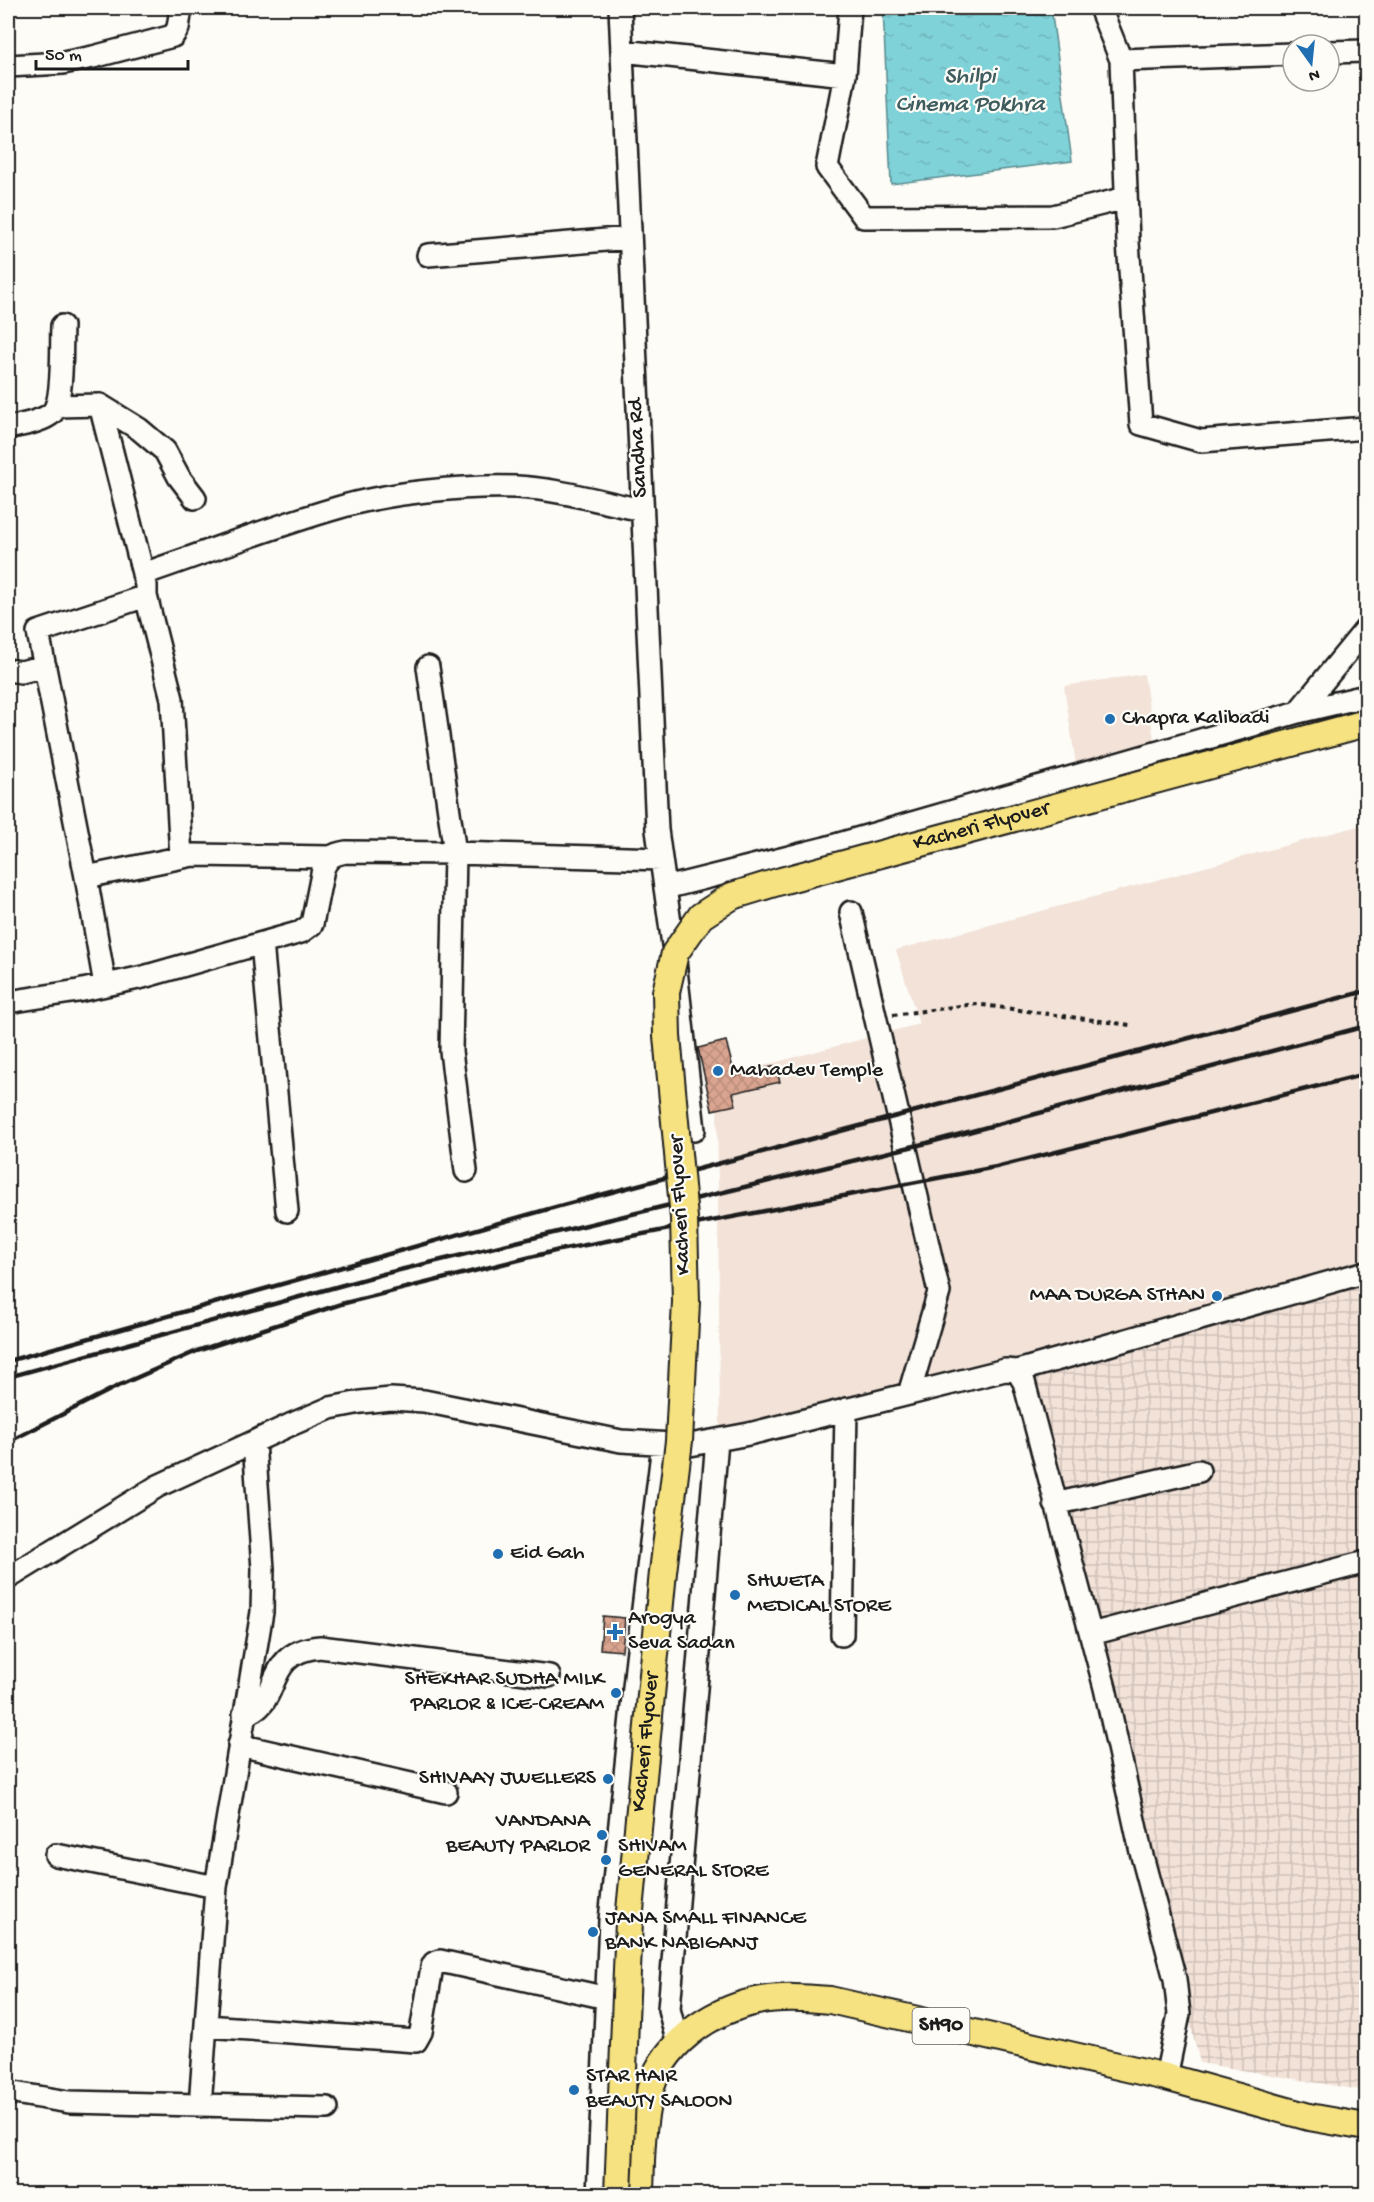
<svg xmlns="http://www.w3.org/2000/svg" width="1374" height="2202" font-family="'Gochi Hand',sans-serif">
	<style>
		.built { fill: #f2e2d8 }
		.industrial { fill: url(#industrial-grid) }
		.water { fill: url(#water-ripples); stroke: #58898d; stroke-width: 1.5 }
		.building { fill: url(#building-cross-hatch); stroke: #1c1c1c; stroke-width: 1.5 }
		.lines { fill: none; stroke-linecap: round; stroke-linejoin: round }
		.minor-casing { stroke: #1c1c1c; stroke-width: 26 }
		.major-casing { stroke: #1c1c1c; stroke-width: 30 }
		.path { stroke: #1c1c1c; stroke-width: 4; stroke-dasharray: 4.5 4.5; stroke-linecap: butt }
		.minor { stroke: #fdfcf7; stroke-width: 21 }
		.major { stroke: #f6e281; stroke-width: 26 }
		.rail { stroke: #1c1c1c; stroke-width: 4.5 }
		.major-bridge-casing { stroke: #1c1c1c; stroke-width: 30; stroke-linecap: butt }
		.major-bridge { stroke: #f6e281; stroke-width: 26 }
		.poi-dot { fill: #1f6fb2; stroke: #fdfcf7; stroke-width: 2 }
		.labels { text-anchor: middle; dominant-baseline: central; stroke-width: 4.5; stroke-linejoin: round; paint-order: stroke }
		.shield { fill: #fdfcf7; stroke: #605f5e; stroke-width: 1.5 }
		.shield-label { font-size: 21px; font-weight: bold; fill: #1c1c1c }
		.street-label { font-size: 22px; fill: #1c1c1c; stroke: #fdfcf7 }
		.poi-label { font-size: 22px; fill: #1c1c1c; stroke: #fdfcf7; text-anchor: start }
		.water-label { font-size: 24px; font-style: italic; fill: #3f5c5e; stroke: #fdfcf7 }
	</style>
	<defs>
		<pattern id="industrial-grid" width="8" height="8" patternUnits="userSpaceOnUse" patternTransform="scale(1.5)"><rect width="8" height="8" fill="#f2e2d8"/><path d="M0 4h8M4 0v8" fill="none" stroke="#cfc1b9"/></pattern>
		<pattern id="water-ripples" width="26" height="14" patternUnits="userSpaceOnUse" patternTransform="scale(1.5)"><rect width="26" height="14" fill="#80d2d9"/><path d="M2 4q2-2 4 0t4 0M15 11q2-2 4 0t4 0" fill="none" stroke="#6eb4ba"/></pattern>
		<pattern id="building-cross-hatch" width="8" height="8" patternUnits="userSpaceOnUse" patternTransform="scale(1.5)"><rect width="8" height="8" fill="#daa590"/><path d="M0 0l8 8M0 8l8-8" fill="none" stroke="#ba8d7c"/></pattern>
	</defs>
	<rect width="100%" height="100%" fill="#fdfcf7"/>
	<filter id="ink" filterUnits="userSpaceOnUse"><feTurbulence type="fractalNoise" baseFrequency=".0167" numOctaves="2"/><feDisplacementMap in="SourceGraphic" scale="12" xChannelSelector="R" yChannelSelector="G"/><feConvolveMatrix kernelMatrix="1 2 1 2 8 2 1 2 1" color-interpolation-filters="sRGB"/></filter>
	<g filter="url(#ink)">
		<path class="built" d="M1144 674 1156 752 1076 765 1064 686Z
			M1366 824V1277L720 1429 717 1078 919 1024 896 950Z"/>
		<path class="industrial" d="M1366 1277V2091L1200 2063 1024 1358Z"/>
		<path class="water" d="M883 8H1051L1072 161 891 184Z"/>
		<path class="building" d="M726 1041 735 1076 776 1066 780 1082 733 1093 736 1105 712 1110 698 1048Z
			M603 1616 625 1618 622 1651 600 1649Z"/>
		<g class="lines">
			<defs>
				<path id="minor" d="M620 8 657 830 674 952 694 1130
					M850 8 845 75 827 167 864 217 1053 216 1126 198
					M1100 8 1121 60
					M622 51 845 75
					M1329 52 1366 51
					M1293 54 1121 60 1128 242 1141 424 1201 441 1366 428
					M8 66 63 63 93 57 173 36 178 28 181 8
					M428 255 630 238
					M100 405 146 585V596L38 632 86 877 105 985
					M56 406 100 405 139 429 165 451 179 477 195 498
					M8 428C20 425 42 422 52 413 64 401 61 344 62 326
					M143 574C208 552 271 527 337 508 386 493 465 485 517 487 559 489 601 502 642 510
					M146 596 172 699 181 857
					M428 667 455 853 451 1051 466 1171
					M8 670 21 672 45 666
					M1298 712 1366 629
					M86 877 193 855 331 857
					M665 888 825 848 1298 712 1366 696
					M851 912 939 1292 909 1394
					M262 943 287 1211
					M8 1002 78 991 143 977 301 932 312 924 323 869C327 858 333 854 346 852L455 853 661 859
					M1017 1371 1366 1272
					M1055 1504 1199 1471
					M8 1578 158 1486 290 1425 330 1408 361 1402 391 1399 424 1401 621 1441 690 1445 749 1434 1005 1370 1017 1371 1024 1382 1105 1688 1141 1852 1175 1979 1179 2014 1166 2077
					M1091 1634 1366 1562
					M842 1635 846 1409
					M244 1714C284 1706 260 1652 320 1647L549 1676
					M239 1745 446 1792
					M56 1855 216 1887
					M206 2026 416 2041 421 2032 432 1967 434 1963 440 1961 607 1998
					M678 2044 669 2009 717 1440
					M8 2092 69 2102 327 2108
					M200 2106 216 1887 262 1612 263 1569 254 1442
					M598 2194 610 1920 637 1658 663 1444"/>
				<path id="major" d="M640 2194C641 2161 641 2127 649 2095 660 2045 710 2011 757 2001 781 1996 806 1998 830 2000L1166 2077 1309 2117 1366 2127"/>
			</defs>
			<use href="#minor" class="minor-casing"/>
			<use href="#major" class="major-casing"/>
			<path class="path" d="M893 1015 975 1004 1130 1025"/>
			<use href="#minor" class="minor"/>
			<use href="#major" class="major"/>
			<path class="rail" d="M8 1361 563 1205 1366 991
				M8 1377 383 1274 927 1143 1366 1026
				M8 1442 120 1385 197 1351 341 1304 559 1250 996 1167 1366 1074
				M1364 2056 1366 2052"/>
			<defs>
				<g id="major-bridge">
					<path id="s1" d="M618 2194 629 1921 663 1572 679 1441 686 1302 684 1218 667 1036 666 992 675 953 701 916 732 896 781 881 1366 723"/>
				</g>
			</defs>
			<use href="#major-bridge" class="major-bridge-casing"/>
			<use href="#major-bridge" class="major-bridge"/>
		</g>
	</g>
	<g class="poi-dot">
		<circle cx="1110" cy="719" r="6"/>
		<circle cx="718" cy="1071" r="6"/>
		<circle cx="1217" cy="1296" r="6"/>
		<circle cx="498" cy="1554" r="6"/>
		<circle cx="735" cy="1595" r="6"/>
		<path d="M612 1623h6v6h6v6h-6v6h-6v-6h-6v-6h6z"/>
		<circle cx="616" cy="1693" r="6"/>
		<circle cx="608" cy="1779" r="6"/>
		<circle cx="602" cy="1835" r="6"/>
		<circle cx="606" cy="1860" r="6"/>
		<circle cx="593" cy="1932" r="6"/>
		<circle cx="574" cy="2090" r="6"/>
	</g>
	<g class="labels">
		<rect class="shield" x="912.5" y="2008" width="57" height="36" rx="4.5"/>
		<g class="shield-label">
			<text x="941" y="2026">SH90</text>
		</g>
		<g class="street-label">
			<text transform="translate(639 448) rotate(-93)">Sandha Rd</text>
			<text stroke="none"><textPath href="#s1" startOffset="1587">Kacheri Flyover</textPath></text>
			<text transform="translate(681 1205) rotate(-93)">Kacheri Flyover</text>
			<text stroke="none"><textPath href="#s1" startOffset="453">Kacheri Flyover</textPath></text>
		</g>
		<g class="poi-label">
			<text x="1122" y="719">Chapra Kalibadi</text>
			<text x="730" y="1071">Mahadev Temple</text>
			<text x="1205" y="1296" text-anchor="end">MAA DURGA STHAN</text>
			<text x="510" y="1554">Eid Gah</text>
			<text x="747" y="1582">SHWETA<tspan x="747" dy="25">MEDICAL STORE</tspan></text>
			<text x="628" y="1619">Arogya<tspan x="628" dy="25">Seva Sadan</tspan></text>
			<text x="604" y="1680" text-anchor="end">SHEKHAR SUDHA MILK<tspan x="604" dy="25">PARLOR &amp; ICE-CREAM</tspan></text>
			<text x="596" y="1779" text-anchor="end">SHIVAAY JWELLERS</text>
			<text x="590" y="1822" text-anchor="end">VANDANA<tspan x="590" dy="25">BEAUTY PARLOR</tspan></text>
			<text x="618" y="1847">SHIVAM<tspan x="618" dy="25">GENERAL STORE</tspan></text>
			<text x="605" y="1919">JANA SMALL FINANCE<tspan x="605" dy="25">BANK NABIGANJ</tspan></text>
			<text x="586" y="2077">STAR HAIR<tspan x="586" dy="25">BEAUTY SALOON</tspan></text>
		</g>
		<g class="water-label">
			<text x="970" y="77">Shilpi<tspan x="970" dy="28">Cinema Pokhra</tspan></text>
		</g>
	</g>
	<rect width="1374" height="2202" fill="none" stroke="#fdfcf7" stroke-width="30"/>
	<rect x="15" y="15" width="1344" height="2172" fill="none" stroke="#1c1c1c" stroke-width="2" filter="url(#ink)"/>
	<g transform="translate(1311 63) rotate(165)"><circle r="28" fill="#fdfcf7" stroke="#a3a29f" stroke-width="1.5"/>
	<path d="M0-4.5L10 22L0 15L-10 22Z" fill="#1f6fb2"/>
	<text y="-9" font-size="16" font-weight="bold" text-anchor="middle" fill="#1c1c1c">N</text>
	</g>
	<path d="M36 60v9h152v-9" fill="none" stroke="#1c1c1c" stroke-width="3"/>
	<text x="45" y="60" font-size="18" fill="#1c1c1c" stroke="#fdfcf7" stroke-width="4.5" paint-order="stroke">50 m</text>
</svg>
